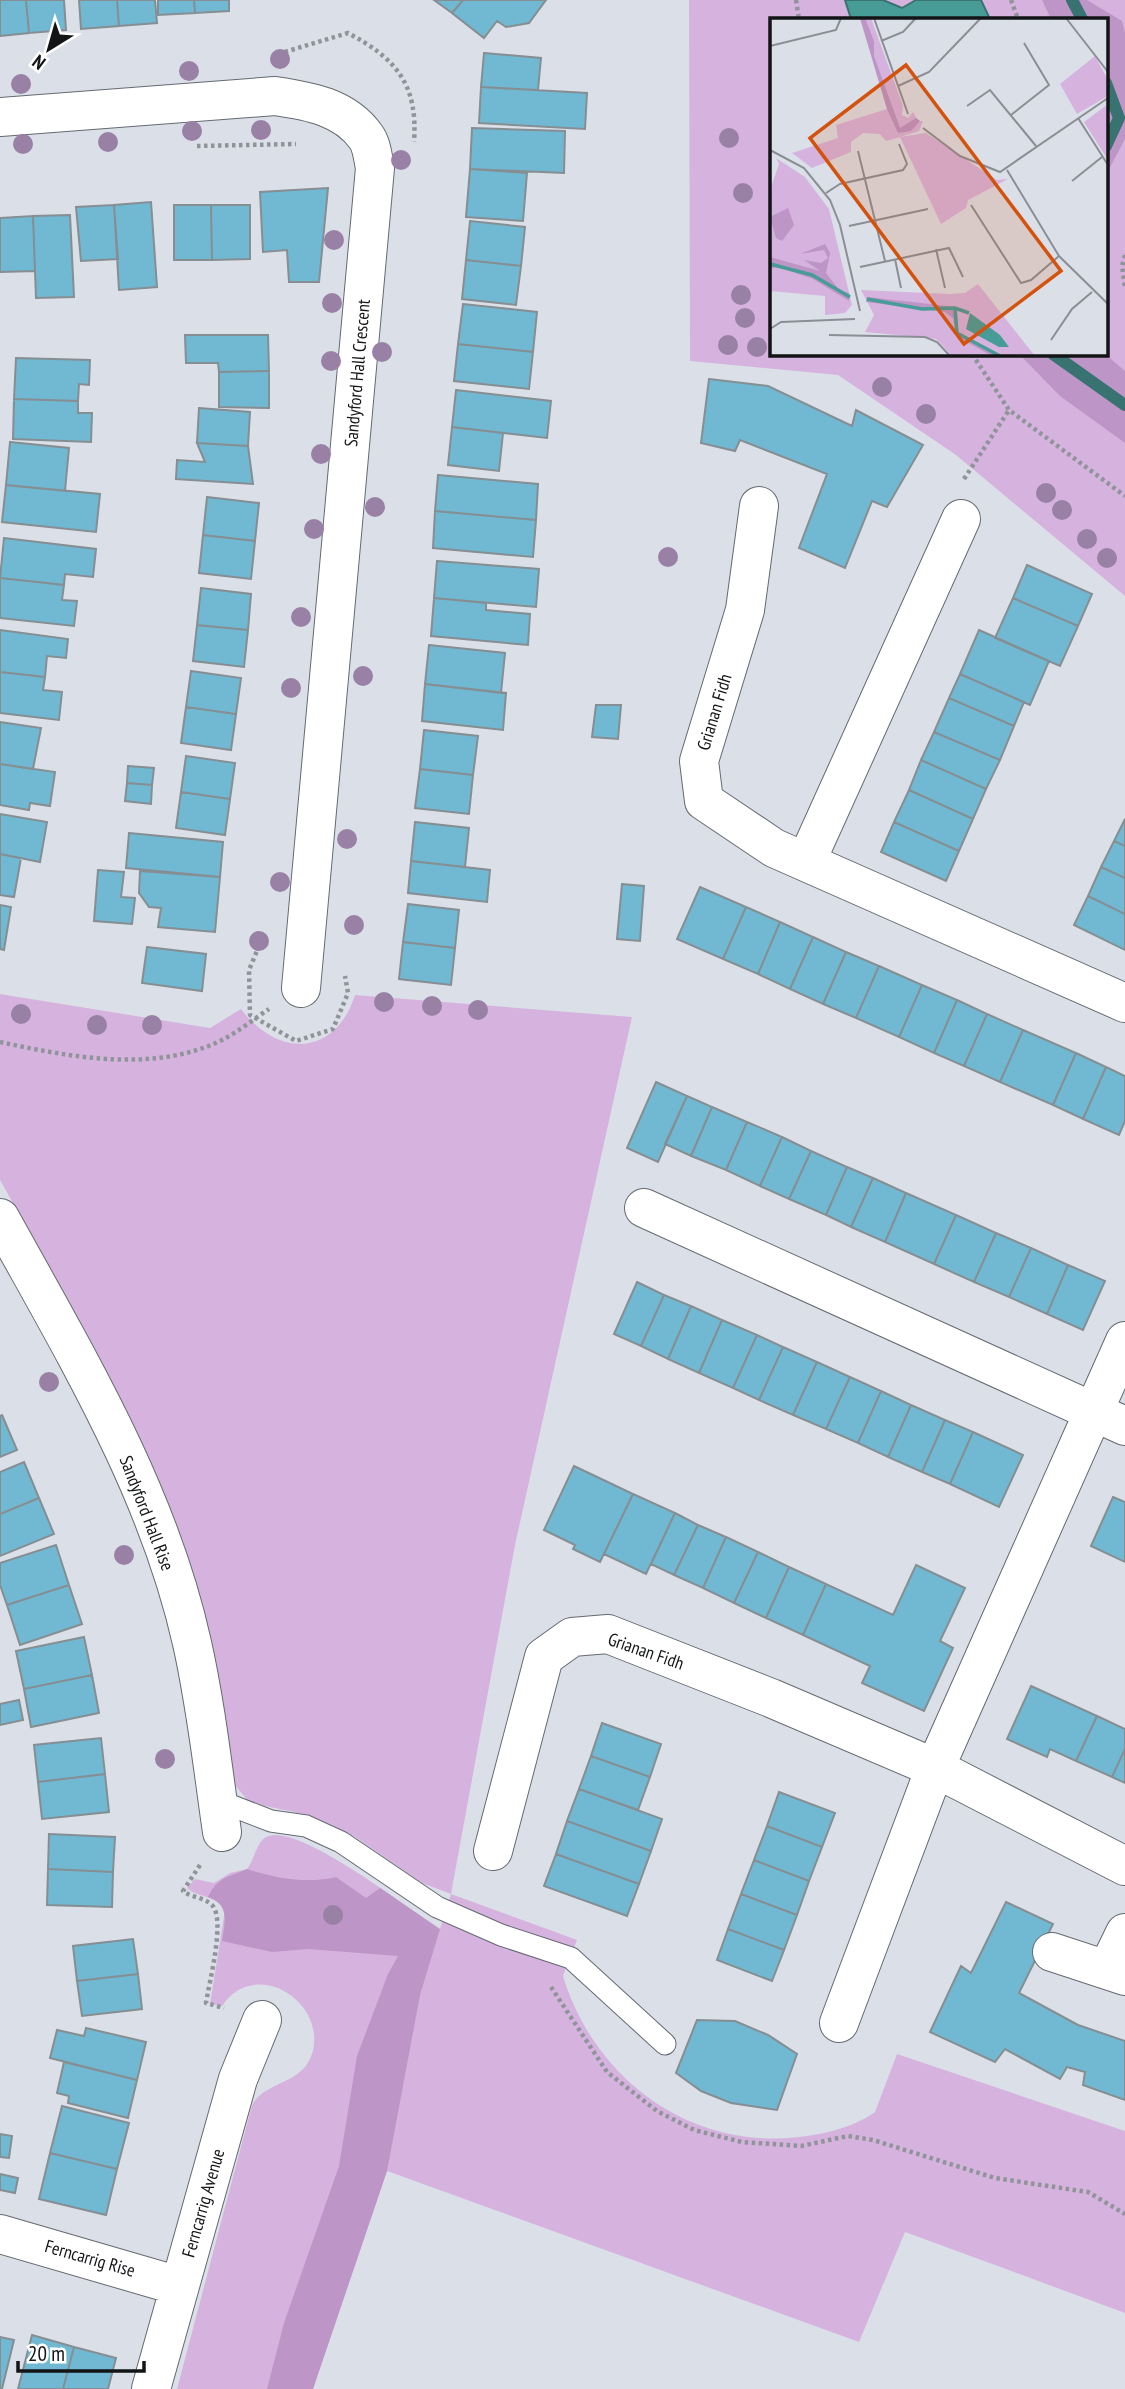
<svg xmlns="http://www.w3.org/2000/svg" width="1125" height="2389" font-family="'PT Sans Narrow',sans-serif">
	<style>
		.green { fill: #d6b3de; fill-rule: evenodd }
		.forest { fill: #bd95c6 }
		.water { fill: #489c98; stroke: #387371; stroke-width: 2 }
		.lines { fill: none; stroke-linecap: round; stroke-linejoin: round }
		.stream { stroke: #387371; stroke-width: 12 }
		.building { fill: #71b9d3; stroke: #858e92; stroke-width: 2 }
		.lane-casing { stroke: #656a71; stroke-width: 23 }
		.street-casing { stroke: #656a71; stroke-width: 40 }
		.path { stroke: #90949a; stroke-width: 4.5; stroke-dasharray: 3.5 3.5; stroke-linecap: butt }
		.lane { stroke: #fff; stroke-width: 21 }
		.street { stroke: #fff; stroke-width: 38 }
		.tree { fill: #9980a5 }
		.labels { text-anchor: middle; dominant-baseline: central; stroke-width: 7; stroke-linejoin: round; paint-order: stroke }
		.street-label { font-size: 18px; fill: #121416; stroke: #fff }
		.inset-river { fill: none; stroke: #489c98; stroke-width: 3.5 }
		.inset-road { fill: none; stroke: #8b8e94; stroke-width: 2 }
		.view { fill: #d3520d; fill-opacity: 0.15; stroke: #d3520d; stroke-width: 3.5 }
		.inset-edge { fill: none; stroke: #121416; stroke-width: 3.5 }
	</style>
	<rect width="100%" height="100%" fill="#dbe0e8"/>
	<path class="green" d="M689 0H1125V596L956 455 838 375 690 361ZM772 19H1106V354H772Z
		M0 994 210 1028 241 1009C278 1058 335 1057 355 995L632 1017 515 1545 451 1894 577 1940 563 1976C593 2075 683 2145 788 2138 817 2136 851 2129 875 2112L897 2054 1125 2131V2313L905 2232 859 2342 387 2171 313 2389H177L252 2105C266 2080 301 2086 312 2054 328 2002 255 1956 222 2006L210 2004 225 1910C216 1894 199 1899 187 1888L195 1879 214 1883 230 1873 247 1869C254 1861 256 1843 266 1837 296 1820 411 1911 440 1929L451 1894 422 1883 355 1837 331 1825 294 1812 250 1803 233 1783 128 1421 93 1345 0 1180Z"/>
	<path class="forest" d="M1042 0H1087L1122 21 1125 33V139L1106 175V121L1110 114 1106 102V19H1051Z
		M1019 354H1105L1125 371V443L1060 396Z
		M247 1869C275 1878 307 1884 336 1877L366 1898 380 1888 440 1929 420 1995 387 2171 313 2389H267L284 2323 339 2166 357 2056 388 1974 398 1956 308 1949 272 1952 222 1941C225 1921 230 1905 208 1897 217 1877 229 1877 247 1869Z"/>
	<path class="water" d="M845 0H883L902 8 916 0H981L990 19H851Z"/>
	<g class="lines">
		<path class="stream" d="M1072 0 1082 19
			M1106 83 1119 118 1106 146
			M1053 354 1125 405"/>
	</g>
	<path class="building" d="M0 0H26L29 33 0 36Z
		M26 0H64L66 30 29 33Z
		M79 0H117L119 26 81 29Z
		M117 0H155L157 23 119 26Z
		M158 0H194L195 13 158 15Z
		M194 0H229V11L195 13Z
		M434 0H463L452 13Z
		M463 0H546L529 23 506 27 497 21 484 38 452 13Z
		M484 53 541 58 538 90 481 87Z
		M481 87 587 93 585 129 479 123Z
		M472 128 565 131 564 173 470 169Z
		M470 169 527 173 523 221 466 217Z
		M328 188 319 282H289L287 250 263 252 260 192Z
		M151 202 157 287 119 290 114 205Z
		M114 205 118 259 81 261 76 207Z
		M174 205H211L212 260H174Z
		M211 205H250V259L212 260Z
		M70 215 74 297 36 298 33 216Z
		M33 216 35 271 0 272V218Z
		M470 221 525 227 521 266 466 260Z
		M466 260 521 266 516 305 462 299Z
		M463 304 537 312 533 352 458 344Z
		M185 335H268L269 371 219 372 218 363H186Z
		M458 344 533 352 529 389 454 381Z
		M16 358 90 360 89 385 79 384 78 401 14 399Z
		M269 371V408L219 407V372Z
		M709 379 768 386 852 426 856 410 923 445 887 507 872 501 845 568 799 548 827 474 740 440 735 451 701 443Z
		M456 390 551 401 547 438 452 427Z
		M14 399 78 401V413H92L91 442 13 439Z
		M199 408 250 412 248 446 197 443Z
		M452 427 503 433 499 471 448 465Z
		M10 442 69 448 65 491 6 485Z
		M197 443 248 446 253 484 176 479 177 460 205 462Z
		M438 475 538 484 536 520 435 511Z
		M6 485 100 494 96 532 2 522Z
		M207 497 259 503 255 541 203 535Z
		M435 511 536 520 533 557 433 548Z
		M203 535 255 541 251 579 199 573Z
		M4 538 96 549 93 577 65 574 64 585 0 578Z
		M437 561 539 569 536 607 434 598Z
		M1027 565 1092 594 1078 626 1013 598Z
		M0 578 64 585 62 600 77 601 74 626 0 618Z
		M201 588 251 594 248 630 197 625Z
		M434 598 486 603V610L530 614 528 645 431 636Z
		M1013 598 1078 626 1060 666 995 638Z
		M197 625 248 630 244 667 193 661Z
		M0 630 68 639 66 658 47 656 45 677 0 672Z
		M979 630 1049 661 1030 705 960 674Z
		M429 645 505 653 501 693 425 684Z
		M191 671 241 678 236 714 186 707Z
		M0 672 45 677 43 690 62 692 59 720 0 713Z
		M960 674 1024 702 1014 726 949 698Z
		M425 684 506 693 503 730 422 721Z
		M949 698 1014 726 1000 760 934 732Z
		M596 705H621L618 739 592 737Z
		M186 707 236 714 231 750 181 743Z
		M0 722 41 728 33 769 0 764Z
		M424 730 478 736 473 775 420 769Z
		M934 732 1000 760 986 789 921 760Z
		M186 756 235 763 230 799 181 792Z
		M921 760 986 789 973 819 909 790Z
		M0 764 55 772 50 806 30 803 29 810 0 805Z
		M128 766 154 768 152 785 127 783Z
		M420 769 473 775 469 814 415 808Z
		M127 783 152 785 151 804 125 801Z
		M909 790 973 819 959 851 894 822Z
		M181 792 230 799 225 835 176 828Z
		M0 814 47 822 40 862 0 854Z
		M1125 819V846L1114 841Z
		M415 822 469 828 465 867 411 861Z
		M894 822 959 851 946 881 881 852Z
		M129 833 223 842 220 877 126 868Z
		M1114 841 1125 846V878L1101 867Z
		M0 854 21 858 14 897 0 895Z
		M411 861 490 870 487 902 408 893Z
		M1101 867 1125 878V914L1088 896Z
		M98 870 124 872 121 897 135 898 132 924 94 921Z
		M140 871 220 877 215 932 158 927 161 908 149 907 139 893Z
		M622 884 644 886 640 941 617 939Z
		M700 887 746 907 723 959 677 939Z
		M1088 896 1125 914V950L1074 925Z
		M408 904 459 910 455 948 403 942Z
		M0 905 11 907 4 950 0 949Z
		M746 907 780 922 758 974 723 959Z
		M780 922 813 937 790 989 758 974Z
		M813 937 846 952 823 1004 790 989Z
		M403 942 455 948 451 985 399 979Z
		M147 947 206 954 202 991 142 983Z
		M846 952 879 966 856 1018 823 1004Z
		M879 966 922 985 899 1037 856 1018Z
		M922 985 957 1000 934 1053 899 1037Z
		M957 1000 987 1014 964 1066 934 1053Z
		M987 1014 1023 1030 1000 1082 964 1066Z
		M1023 1030 1076 1053 1053 1105 1000 1082Z
		M1076 1053 1106 1067 1083 1119 1053 1105Z
		M1106 1067 1125 1076V1121L1119 1135 1083 1119Z
		M656 1082 687 1096 658 1162 627 1148Z
		M687 1096 712 1107 691 1156 665 1144Z
		M712 1107 747 1122 726 1170 691 1156Z
		M747 1122 782 1137 760 1186 726 1170Z
		M782 1137 811 1151 789 1199 760 1186Z
		M811 1151 847 1167 826 1215 789 1199Z
		M847 1167 873 1178 851 1227 826 1215Z
		M873 1178 906 1193 885 1242 851 1227Z
		M906 1193 956 1215 934 1264 885 1242Z
		M956 1215 996 1233 974 1282 934 1264Z
		M996 1233 1031 1248 1009 1297 974 1282Z
		M1031 1248 1068 1265 1047 1314 1009 1297Z
		M1068 1265 1105 1281 1083 1330 1047 1314Z
		M637 1282 664 1295 641 1346 614 1334Z
		M664 1295 691 1306 668 1359 641 1346Z
		M691 1306 722 1320 699 1373 668 1359Z
		M722 1320 757 1335 733 1388 699 1373Z
		M757 1335 783 1347 759 1400 733 1388Z
		M783 1347 817 1362 793 1415 759 1400Z
		M817 1362 850 1377 826 1429 793 1415Z
		M850 1377 881 1391 858 1443 826 1429Z
		M881 1391 911 1405 888 1457 858 1443Z
		M911 1405 945 1420 922 1472 888 1457Z
		M2 1415 17 1450 0 1457V1416Z
		M945 1420 973 1432 950 1484 922 1472Z
		M973 1432 1023 1455 999 1507 950 1484Z
		M24 1462 39 1498 0 1514V1472Z
		M574 1466 633 1494 600 1562 573 1549 575 1545 544 1530Z
		M633 1494 675 1513 646 1574 604 1554Z
		M1113 1497 1125 1502V1562L1091 1546Z
		M39 1498 54 1534 0 1556V1514Z
		M675 1513 698 1525 674 1575 651 1564Z
		M698 1525 726 1537 703 1588 674 1575Z
		M726 1537 758 1552 734 1603 703 1588Z
		M56 1545 69 1585 7 1605 0 1585V1563Z
		M758 1552 789 1567 766 1618 734 1603Z
		M916 1565 965 1588 940 1641 953 1648 924 1711 862 1683 870 1666 803 1635 826 1584 893 1615Z
		M789 1567 826 1584 803 1635 766 1618Z
		M69 1585 82 1624 20 1645 7 1605Z
		M84 1637 92 1675 24 1689 16 1651Z
		M92 1675 99 1713 31 1727 24 1689Z
		M1031 1686 1097 1716 1076 1761 1050 1749 1047 1757 1007 1739Z
		M19 1700 23 1720 0 1725V1704Z
		M1097 1716 1125 1729V1749L1112 1777 1076 1761Z
		M602 1723 661 1744 650 1777 591 1756Z
		M101 1738 105 1774 38 1782 34 1745Z
		M1125 1749V1783L1112 1777Z
		M591 1756 650 1777 638 1810 579 1789Z
		M105 1774 109 1812 42 1819 38 1782Z
		M579 1789 662 1819 651 1851 567 1821Z
		M779 1792 835 1813 822 1847 767 1826Z
		M567 1821 651 1851 639 1884 556 1854Z
		M767 1826 822 1847 809 1881 754 1860Z
		M49 1834 115 1837 113 1872 48 1869Z
		M556 1854 639 1884 627 1916 544 1886Z
		M754 1860 809 1881 797 1915 741 1894Z
		M48 1869 113 1872 112 1907 47 1905Z
		M741 1894 797 1915 784 1950 728 1929Z
		M1006 1902 1053 1924 1019 1993 1078 2025 1125 2041V2100L1083 2085 1085 2072 1067 2067 1060 2079 1005 2049 995 2062 930 2032 961 1966 971 1973Z
		M728 1929 784 1950 772 1981 717 1960Z
		M133 1939 138 1974 77 1981 73 1946Z
		M138 1974 142 2009 82 2016 77 1981Z
		M697 2020 735 2021 768 2035 797 2054 777 2110 731 2103 701 2091 676 2073Z
		M86 2028 146 2042 137 2080 50 2058 57 2030 84 2036Z
		M64 2062 137 2080 128 2118 68 2103 69 2096 57 2093Z
		M62 2106 129 2123 117 2169 50 2153Z
		M0 2134 12 2136 9 2158 0 2157Z
		M50 2153 117 2169 106 2215 39 2199Z
		M0 2174 18 2178 15 2193 0 2190Z
		M32 2335 74 2347 63 2389H18Z
		M0 2337 14 2340 2 2389H0Z
		M74 2347 116 2358 108 2389H63Z"/>
	<g class="lines">
		<defs>
			<path id="lane" d="M217 1800 271 1821 306 1826 341 1842 437 1907 501 1935 571 1958 665 2044"/>
			<path id="street" d="M0 117 275 96C309 101 345 107 366 137 372 145 373 159 375 168L301 988
				M759 506 745 610 699 761 704 801 774 848 1125 1003
				M806 862 961 519
				M644 1208 1125 1426
				M0 1218C75 1354 158 1490 192 1643 206 1705 213 1770 222 1832
				M493 1851 544 1657 572 1637 608 1634 771 1698 935 1768 1125 1866
				M1052 1952 1125 1976
				M1107 1970 1125 1933
				M839 2023 935 1768 1125 1341
				M0 2234 179 2286
				M151 2389 238 2079 262 2020"/>
		</defs>
		<use href="#lane" class="lane-casing"/>
		<use href="#street" class="street-casing"/>
		<path class="path" d="M796 0 799 19
			M1011 0 1018 19
			M278 54 348 33C397 59 418 85 414 142
			M197 146 296 144
			M1125 255 1122 266 1125 288
			M972 354 1009 410 1125 496
			M964 479 1009 410
			M262 939 249 970 250 1015 296 1041 333 1029 348 993 345 976
			M0 1042C70 1057 156 1074 224 1039 239 1031 254 1019 269 1009
			M200 1865 183 1891C192 1898 204 1897 212 1905 226 1919 209 1983 206 2003L224 2008
			M551 1987 607 2072 657 2111 694 2130 742 2142 801 2146 848 2136 873 2140 995 2178 1088 2192 1125 2214"/>
		<use href="#lane" class="lane"/>
		<use href="#street" class="street"/>
	</g>
	<g class="tree">
		<circle cx="280" cy="59" r="10"/>
		<circle cx="189" cy="71" r="10"/>
		<circle cx="21" cy="84" r="10"/>
		<circle cx="261" cy="130" r="10"/>
		<circle cx="192" cy="131" r="10"/>
		<circle cx="729" cy="138" r="10"/>
		<circle cx="108" cy="142" r="10"/>
		<circle cx="23" cy="144" r="10"/>
		<circle cx="401" cy="160" r="10"/>
		<circle cx="743" cy="193" r="10"/>
		<circle cx="334" cy="240" r="10"/>
		<circle cx="741" cy="295" r="10"/>
		<circle cx="332" cy="303" r="10"/>
		<circle cx="745" cy="318" r="10"/>
		<circle cx="728" cy="345" r="10"/>
		<circle cx="757" cy="347" r="10"/>
		<circle cx="382" cy="352" r="10"/>
		<circle cx="331" cy="361" r="10"/>
		<circle cx="882" cy="387" r="10"/>
		<circle cx="926" cy="414" r="10"/>
		<circle cx="321" cy="454" r="10"/>
		<circle cx="1046" cy="493" r="10"/>
		<circle cx="375" cy="507" r="10"/>
		<circle cx="1062" cy="510" r="10"/>
		<circle cx="314" cy="529" r="10"/>
		<circle cx="1087" cy="539" r="10"/>
		<circle cx="668" cy="557" r="10"/>
		<circle cx="1107" cy="558" r="10"/>
		<circle cx="301" cy="617" r="10"/>
		<circle cx="363" cy="676" r="10"/>
		<circle cx="291" cy="688" r="10"/>
		<circle cx="347" cy="839" r="10"/>
		<circle cx="280" cy="882" r="10"/>
		<circle cx="354" cy="925" r="10"/>
		<circle cx="259" cy="941" r="10"/>
		<circle cx="384" cy="1002" r="10"/>
		<circle cx="432" cy="1006" r="10"/>
		<circle cx="478" cy="1010" r="10"/>
		<circle cx="21" cy="1014" r="10"/>
		<circle cx="97" cy="1025" r="10"/>
		<circle cx="152" cy="1025" r="10"/>
		<circle cx="49" cy="1382" r="10"/>
		<circle cx="124" cy="1555" r="10"/>
		<circle cx="165" cy="1759" r="10"/>
		<circle cx="333" cy="1915" r="10"/>
	</g>
	<g class="labels">
		<g class="street-label">
			<text transform="translate(357 373) rotate(-85)">Sandyford Hall Crescent</text>
			<text transform="translate(714 712) rotate(-73)">Grianan Fidh</text>
			<text transform="translate(147 1513) rotate(69)">Sandyford Hall Rise</text>
			<text transform="translate(646 1651) rotate(19)">Grianan Fidh</text>
			<text transform="translate(203 2203) rotate(-74)">Ferncarrig Avenue</text>
			<text transform="translate(90 2258) rotate(16)">Ferncarrig Rise</text>
		</g>
	</g>
	<g transform="translate(770 18)">
		<rect width="338" height="338" fill="#dbe0e8"/>
		<path d="M90 0H101L133 88 132 97 138 100 143 94 148 103H153L149 113 130 119 156 115 227 162 238 161 198 182 196 190 171 206 130 119 116 123 110 116 93 115 81 124V134L42 150 22 135 68 120 66 107 117 91ZM325 38 338 62V78L307 96 290 66ZM338 86V142L314 104ZM6 140 35 159 59 191 82 287 75 295 55 297V278L0 273V172L9 146ZM208 266 265 338H182L166 321 95 314 104 297 91 272 180 276 195 275Z" fill="#d6b3de"/>
		<path d="M90 0H95L104 23V38L130 110 146 100 150 103 141 113 128 115 117 91ZM18 190 24 207 12 223 6 220 0 199ZM55 226 60 235 56 255 70 273 79 275V283L43 261 8 249 0 251V239L50 253 34 242 51 245 58 240 54 232 30 236ZM97 279 187 289 188 315 232 338H222L186 318 183 300 175 294 96 284Z" fill="#bd95c6"/>
		<path d="M200 295 230 317 239 329H229L196 311Z" fill="#489c98"/>
		<path class="inset-river" d="M0 246 42 257 80 279M97 281 152 291 185 290 199 295M185 291 187 315 230 338"/>
		<path class="inset-road" d="M104 0 138 96M296 0 338 54M111 23 133 14 146 0M0 28 66 12 71 0M128 68 159 54 211 0M197 88 220 72 266 128M241 97 279 67 254 25M308 100 338 147M153 110 190 138 230 154 338 80M0 132 34 150 60 182 70 207 90 293M88 133 115 243M237 152 289 238 338 286M302 163 332 139M56 175 70 166 133 152 137 146 129 126M201 187 251 265 261 262 289 238M79 208 158 191M166 231 175 270M125 241 131 270M90 249 179 230 193 259M0 311 11 304 85 301M59 317 155 319 167 324 180 338M281 322 302 291 322 274"/>
		<path class="view" d="M136 47 291 253 194 326 40 120Z"/>
		<rect width="338" height="338" class="inset-edge"/>
	</g>
	<g transform="translate(49 49) rotate(217)" stroke="#ffffff" stroke-width="5" paint-order="stroke">
	<path d="M0-5L12 26L0 18L-12 26Z" fill="#121416"/>
	<text y="-10" font-size="19" font-weight="bold" text-anchor="middle" fill="#121416">N</text>
	</g>
	<path d="M18 2361v10h126v-10" fill="none" stroke="#121416" stroke-width="3.5"/>
	<text x="28" y="2361" font-size="21" fill="#121416" stroke="#ffffff" stroke-width="5" paint-order="stroke">20 m</text>
</svg>
